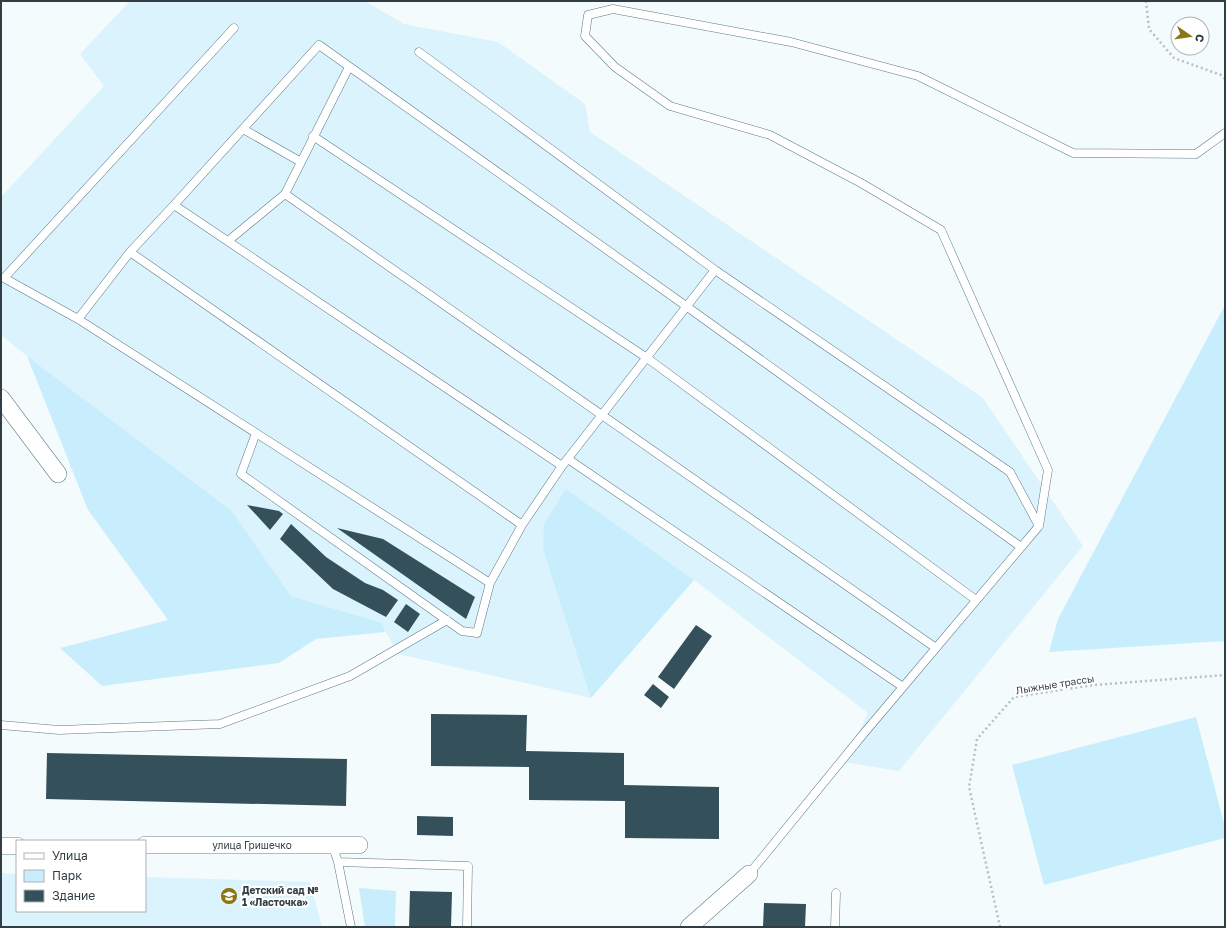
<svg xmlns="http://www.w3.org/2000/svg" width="1226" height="928" font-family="'Golos Text',sans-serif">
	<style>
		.built { fill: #daf3fc }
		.green { fill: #c8eefd }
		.building { fill: #34505a }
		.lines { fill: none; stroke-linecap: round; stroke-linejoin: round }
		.lane-casing { stroke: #5d7a85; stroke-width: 9 }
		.street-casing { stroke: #5d7a85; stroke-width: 18 }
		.path { stroke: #b6bfc2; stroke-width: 2.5; stroke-dasharray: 2 3; stroke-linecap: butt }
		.lane { stroke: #fff; stroke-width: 8 }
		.street { stroke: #fff; stroke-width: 17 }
		.labels { text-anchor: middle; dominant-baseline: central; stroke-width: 4; stroke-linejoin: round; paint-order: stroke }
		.street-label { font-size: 10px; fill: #313e43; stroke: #fff }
		.poi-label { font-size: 10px; font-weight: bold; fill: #313e43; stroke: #fff; text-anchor: start }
	</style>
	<rect width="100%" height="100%" fill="#f4fbfd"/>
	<path class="built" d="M130 1H365L404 24 498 42 585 104 590 132 983 398 1083 546 899 771 844 762 868 713 694 580 566 489 586 678 591 698 398 654 381 623 291 596 232 511 27 356 1 335V197L104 86 80 54Z
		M1 873 17 874V911H145V877L310 882 322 927H1Z"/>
	<path class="green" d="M1225 305V641L1049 652 1058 619Z
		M27 356 232 511 291 596 382 623 385 632 316 639 279 663 102 686 60 648 168 620 88 510Z
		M566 489 694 580 591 698 543 549 544 524Z
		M1196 717 1225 827V838L1044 885 1012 765Z
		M359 888 396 891 395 927H365Z"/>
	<path class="building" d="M247 505 279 511 283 514 270 530Z
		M291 524 326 557 365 583 383 590 398 600 386 617 333 589 280 539Z
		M337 528 383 539 475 597 466 619Z
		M406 604 420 614 408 632 394 622Z
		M696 625 712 636 674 689 658 677Z
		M653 684 669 697 661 708 644 695Z
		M431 714 527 715 526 751 624 753V785L719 787V839L625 838V801L529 800V767L431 766Z
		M47 753 347 759 346 806 46 799Z
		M417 816 453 817V836L417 835Z
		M410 891 452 892 451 927H409Z
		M764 903 806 904 805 927H763Z"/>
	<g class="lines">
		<defs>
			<path id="lane" d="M234 28 4 278 78 319 130 252 174 205 319 45 686 306 1021 547
				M419 52 715 270
				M243 129 301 162
				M313 136 647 358 976 600
				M285 194 936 648
				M174 205 562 466
				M228 241 285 194 349 67
				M130 252 522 525
				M78 319 490 583
				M256 433 241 474 462 631 477 633 490 583 522 525 562 466 715 270 1010 472 1039 526 865 732 749 874
				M568 459 903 687
				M1039 526 1048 470 941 230 861 183 770 135 670 106 615 67 585 36 588 15 613 9 791 42 918 76 1073 153 1196 154 1225 133
				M1 725 59 730 220 724 350 676 447 620
				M332 844 338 862 351 927
				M338 862 468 866 467 927
				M835 927 836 893"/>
			<g id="street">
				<path d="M1 398 58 474"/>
				<path id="s1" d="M145 845H359"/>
				<path d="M1 846H17"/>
				<path d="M689 927 749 874"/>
			</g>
		</defs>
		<use href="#lane" class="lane-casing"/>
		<use href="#street" class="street-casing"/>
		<path class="path" d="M1146 1 1149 29 1174 58 1221 75 1225 79
			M1000 927 969 787 977 739 1014 697 1094 685 1225 675"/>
		<use href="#lane" class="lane"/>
		<use href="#street" class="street"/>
	</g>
	<defs>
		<symbol id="school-disc" viewBox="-11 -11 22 22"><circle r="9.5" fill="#8b761a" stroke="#fff"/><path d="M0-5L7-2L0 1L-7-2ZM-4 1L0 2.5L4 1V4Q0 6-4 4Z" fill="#fff"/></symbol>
	</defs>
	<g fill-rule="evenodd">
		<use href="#school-disc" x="219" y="886" width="20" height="20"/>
	</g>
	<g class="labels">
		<g class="street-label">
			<text transform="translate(1055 684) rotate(-9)">Лыжные трассы</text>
			<text stroke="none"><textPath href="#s1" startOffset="107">улица Гришечко</textPath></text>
		</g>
		<g class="poi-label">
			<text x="242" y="890">Детский сад №<tspan x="242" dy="12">1 «Ласточка»</tspan></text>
		</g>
	</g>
	<rect width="1226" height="928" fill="none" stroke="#313e43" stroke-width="4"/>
	<rect x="16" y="840" width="130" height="72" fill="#ffffff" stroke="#adb2b4"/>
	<rect x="24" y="853" width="20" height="6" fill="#ffffff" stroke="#adb2b4"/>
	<text x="52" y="860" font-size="12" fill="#313e43">Улица</text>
	<rect x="24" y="870" width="20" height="12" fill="#c8eefd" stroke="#adb2b4"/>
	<text x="52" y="880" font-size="12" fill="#313e43">Парк</text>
	<rect x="24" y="890" width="20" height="12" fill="#34505a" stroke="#adb2b4"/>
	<text x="52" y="900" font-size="12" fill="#313e43">Здание</text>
	<g transform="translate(1190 36) rotate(103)"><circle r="19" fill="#ffffff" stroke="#adb2b4"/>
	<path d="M0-3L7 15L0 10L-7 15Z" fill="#8b761a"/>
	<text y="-6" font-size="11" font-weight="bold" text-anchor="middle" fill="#313e43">С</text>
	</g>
</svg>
